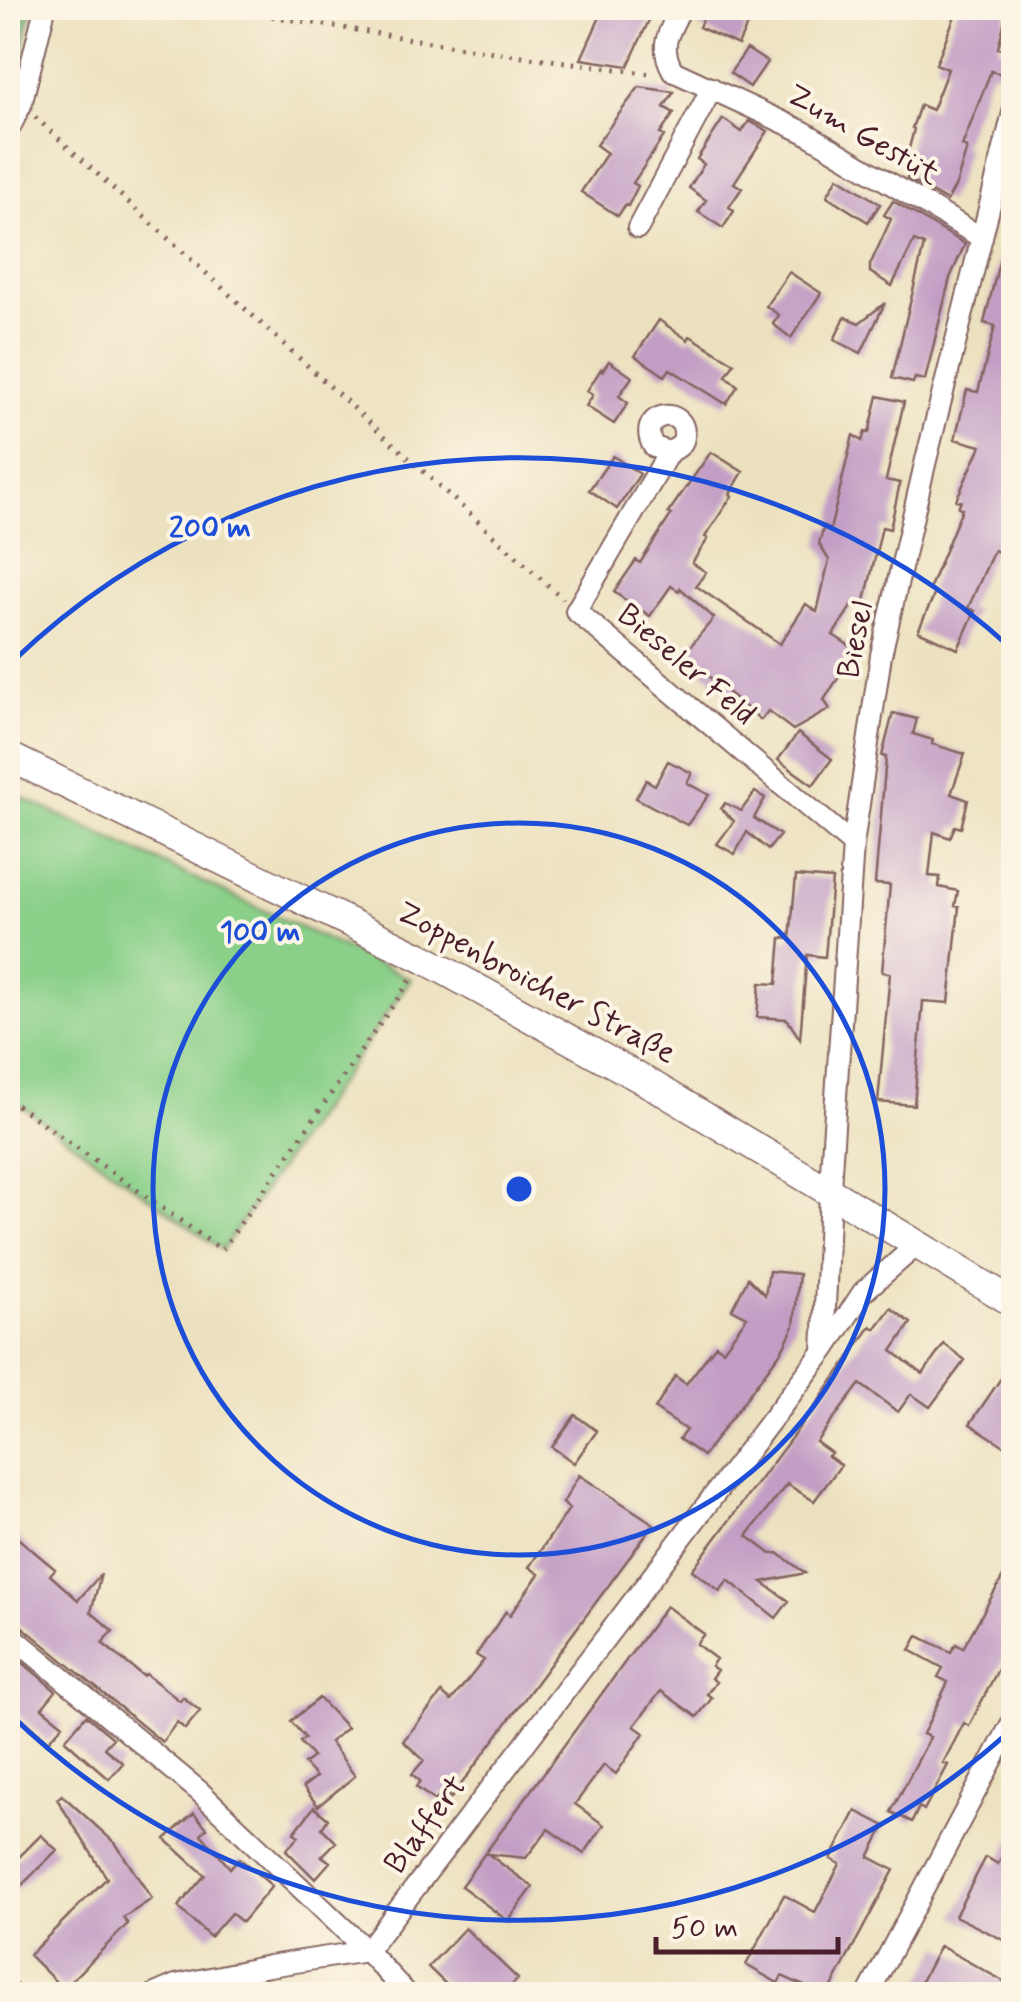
<svg xmlns="http://www.w3.org/2000/svg" width="1021" height="2002" font-family="Mynerve,sans-serif">
	<style>
		.green { fill: #8ad089; stroke: #6a785a; stroke-width: 2.5 }
		.forest { fill: #6fb275; stroke: #5c6850; stroke-width: 2.5 }
		.building { fill: #c29ec5 }
		.lines { fill: none; stroke-linecap: round; stroke-linejoin: round }
		.service-casing { stroke: #83635f; stroke-width: 14 }
		.minor-casing { stroke: #83635f; stroke-width: 24 }
		.secondary-casing { stroke: #83635f; stroke-width: 31 }
		.path { stroke: #83635f; stroke-width: 5; stroke-dasharray: 2.5 8; stroke-linecap: butt }
		.service { stroke: #fff; stroke-width: 10 }
		.minor { stroke: #fff; stroke-width: 20 }
		.secondary { stroke: #fff; stroke-width: 28 }
		.ring { fill: none; stroke: #1d4ed8; stroke-width: 5 }
		.labels { text-anchor: middle; dominant-baseline: central; stroke-width: 8; stroke-linejoin: round; paint-order: stroke }
		.street-label { font-size: 32px; fill: #4a1f2b; stroke: #fcf5e5 }
		.centre { fill: #1d4ed8; stroke: #fcf5e5; stroke-width: 5 }
		.ring-label { font-size: 30px; text-anchor: middle; font-weight: bold; fill: #1d4ed8; stroke: #fcf5e5; stroke-width: 8; stroke-linejoin: round; paint-order: stroke }
	</style>
	<rect width="100%" height="100%" fill="#fcf5e5"/>
	<filter id="ink" filterUnits="userSpaceOnUse"><feTurbulence type="fractalNoise" baseFrequency=".01" numOctaves="2"/><feDisplacementMap in="SourceGraphic" scale="20" xChannelSelector="R" yChannelSelector="G"/><feConvolveMatrix kernelMatrix="1 2 1 2 8 2 1 2 1" color-interpolation-filters="sRGB"/></filter>
	<filter id="wash" filterUnits="userSpaceOnUse"><feTurbulence type="fractalNoise" baseFrequency=".0048" numOctaves="4" result="noise"/><feDisplacementMap in="SourceGraphic" scale="40" xChannelSelector="R" yChannelSelector="G"/><feGaussianBlur stdDeviation="2.25" result="paint"/><feColorMatrix in="noise" values="0 0 0 0 0 0 0 0 0 0 0 0 0 0 0 0 0 1.4 0 .05"/><feComposite in="paint" operator="in"/></filter>
	<g filter="url(#wash)">
		<rect width="100%" height="100%" fill="#ece1bf"/>
		<path class="green" d="M8 791 411 979 222 1250 8 1096Z"/>
		<path class="forest" d="M8 8H32L19 69 8 99Z"/>
		<g id="blocks">
			<path class="building" d="M604 8H633L651 16 628 66 581 59Z
				M707 8H755L738 45 699 27Z
				M958 8H990L1007 12 998 48 1013 52 1005 75 991 71 962 146 967 148 956 185 947 201 907 178 915 166 906 160 914 129 912 128 920 105 932 110 948 69 936 64Z
				M747 49 767 62 750 87 730 73Z
				M639 87 674 92 664 107 674 113 660 134 664 136 633 183 638 186 628 206 625 205 618 216 581 192 607 153 596 145Z
				M723 119 742 132 749 121 768 131 734 183 742 188 729 207 734 211 723 228 698 212 706 200 689 188 704 164 697 159Z
				M838 177 880 204 868 222 827 196Z
				M893 201 965 244 950 278 925 380 915 378 913 383 892 378 924 245 914 241 892 286 870 272V265L891 219 884 215Z
				M1006 234 1014 235V507L1005 526 1009 527 999 552 994 550 968 608 975 611 958 649 918 631 935 593 929 590 962 509 958 507 961 501 956 500 981 446 955 439 967 390 978 392 995 326 984 323Z
				M789 272 821 293 791 338 773 324 779 315 766 306Z
				M885 303 861 353 834 340 845 317 859 323Z
				M659 320 688 340 690 336 734 363 726 376 738 386 726 404 670 369 665 376 635 356Z
				M609 361 632 377 619 396 628 403 614 424 586 406 593 395 587 391 601 369 602 371Z
				M878 396 904 402 886 480 900 483 890 529 882 527 864 605 854 602 833 635 856 650 824 700 830 709 793 730 768 711 761 720 683 655 714 618 680 588 679 591 671 586 650 616 641 610 628 614V602L614 592 636 560 640 563 671 515 668 513 711 452 743 472 730 494 732 496 705 537 708 539 692 563 706 572 696 586 780 644 806 604 817 612 829 560 819 544 824 526 830 530 853 435 862 441 865 432 869 433Z
				M613 456 640 474 617 509 589 490Z
				M893 713 917 719 913 734 933 740 932 744 965 754 951 794 968 800 961 828 955 826 950 838 934 832 929 876 940 877 939 887 958 891 955 906 959 907 949 1003 923 1001 914 1105 878 1102 890 973 882 972 890 885 875 884 886 757 882 756Z
				M798 733 832 759 813 785 778 760Z
				M668 761 692 773 687 783 709 795 687 825 636 798 646 780 655 785Z
				M755 792 765 798 754 818 780 835 768 850 747 832 735 854 717 844 734 821 721 809 725 803 741 811Z
				M796 876 832 879 825 957 807 955 800 1039 787 1019 757 1017 760 983 777 984 781 938 790 939Z
				M769 1271 799 1274 794 1326 782 1350 703 1456 679 1439 686 1430 655 1409 675 1376 686 1384 716 1345 723 1350 747 1317 732 1309 748 1278 765 1295Z
				M891 1308 911 1323 892 1351 923 1374 944 1344 965 1360 930 1407 911 1394 898 1412 860 1384 816 1442 831 1453 828 1456 841 1465 814 1501 787 1484 747 1536 771 1554 778 1553 805 1573 762 1582 789 1601 776 1618 728 1580 720 1591 692 1570 816 1405 871 1326 875 1329Z
				M1014 1359V1452L970 1424Z
				M575 1415 597 1431 574 1463 552 1447Z
				M579 1475 654 1524 451 1798 443 1792 435 1801 416 1787 420 1781 412 1774 424 1760 403 1741 442 1693 451 1701 484 1660 476 1655 506 1611 510 1615 539 1574 529 1567 569 1509 563 1503Z
				M8 1530 55 1569 50 1575 78 1600 101 1574 91 1612 113 1631 102 1643 143 1676 146 1674 180 1701 183 1697 200 1711 185 1729 177 1722 162 1742 8 1615Z
				M1014 1557V1638L969 1726 964 1723 943 1763 948 1765 924 1810 919 1807 912 1822 891 1812 930 1737 923 1734 948 1682 938 1677 943 1668 910 1650 918 1636 951 1652 956 1644 963 1648Z
				M666 1606 704 1634 696 1644 716 1659 711 1666 717 1670 711 1678 716 1682 707 1694 712 1698 697 1717 661 1691 648 1708 634 1726 644 1733 616 1774 604 1765 575 1804 604 1825 584 1854 548 1829 526 1858 488 1854 533 1887 508 1921 461 1886Z
				M21 1661 56 1691 42 1708 63 1725 48 1741 8 1706V1677Z
				M319 1698 347 1728 330 1742 355 1776 318 1806 303 1787 316 1777 304 1764 313 1757 300 1742 305 1738 291 1721Z
				M86 1715 113 1738 104 1748 123 1763 109 1779 65 1740Z
				M62 1795 116 1844 152 1899 123 1918 128 1924 63 1989 29 1955 107 1878 57 1799Z
				M314 1807 328 1819 322 1828 336 1842 322 1856 330 1862 315 1879 286 1850 299 1836 294 1833Z
				M856 1811 885 1826 869 1857 894 1870 828 1994H822L782 1976 778 1983 746 1965 784 1895 815 1912 840 1864 831 1859Z
				M194 1813 207 1828 201 1834 230 1868 239 1858 272 1886 242 1922 231 1913 210 1937 178 1907 205 1875 165 1839Z
				M41 1835 57 1850 18 1889 8 1879V1868Z
				M1014 1835V1945L955 1916 986 1857 998 1864Z
				M465 1928 518 1979 503 1994H456L428 1967Z
				M940 1946 1014 1987V1994H932L918 1987Z"/>
		</g>
	</g>
	<g filter="url(#ink)">
		<use href="#blocks" fill-opacity="0" stroke="#83635f" stroke-width="2.5"/>
		<g class="lines">
			<defs>
				<path id="service" d="M8 1986 20 1994"/>
				<path id="minor" d="M681 8C669 33 658 44 673 71L804 132 982 238
					M8 131 21 105 45 8
					M638 228 712 88
					M669 452 654 447C634 414 683 404 684 433 685 444 678 448 669 452L576 611 853 845
					M824 1351 863 1292 918 1244
					M8 1633 199 1791 367 1951 407 1994
					M367 1951 823 1352 831 1171 853 845 881 655 925 464 1014 109
					M155 1994 176 1985 269 1966 367 1951
					M868 1994 1014 1719"/>
				<path id="secondary" d="M8 756 424 959 654 1086 1014 1303"/>
			</defs>
			<use href="#service" class="service-casing"/>
			<use href="#minor" class="minor-casing"/>
			<use href="#secondary" class="secondary-casing"/>
			<path class="path" d="M220 8 479 50 652 74
				M35 117 563 599
				M8 1099 222 1250 412 978"/>
			<use href="#service" class="service"/>
			<use href="#minor" class="minor"/>
			<use href="#secondary" class="secondary"/>
		</g>
	</g>
	<g class="ring">
		<circle cx="519" cy="1189" r="366"/>
		<path d="M1013 1728A731 731 0 0 1 11 1715M11 663A731 731 0 0 1 1013 650"/>
	</g>
	<g class="labels">
		<g class="street-label">
			<text transform="translate(863 135) rotate(30)">Zum Gestüt</text>
			<text transform="translate(856 640) rotate(-79)">Biesel</text>
			<text transform="translate(686 665) rotate(40)">Bieseler Feld</text>
			<text transform="translate(536 983) rotate(28)">Zoppenbroicher Straße</text>
			<text transform="translate(426 1825) rotate(-53)">Blaffert</text>
		</g>
	</g>
	<circle cx="519" cy="1189" r="15" class="centre"/>
	<g class="ring-label">
		<text x="210" y="537">200 m</text>
		<text x="260" y="941">100 m</text>
	</g>
	<rect width="1021" height="2002" fill="none" stroke="#fcf5e5" stroke-width="40"/>
	<path d="M656 1937v15h182v-15" fill="none" stroke="#4a1f2b" stroke-width="5"/>
	<text x="671" y="1937" font-size="30" fill="#4a1f2b" stroke="#fcf5e5" stroke-width="8" paint-order="stroke">50 m</text>
</svg>
